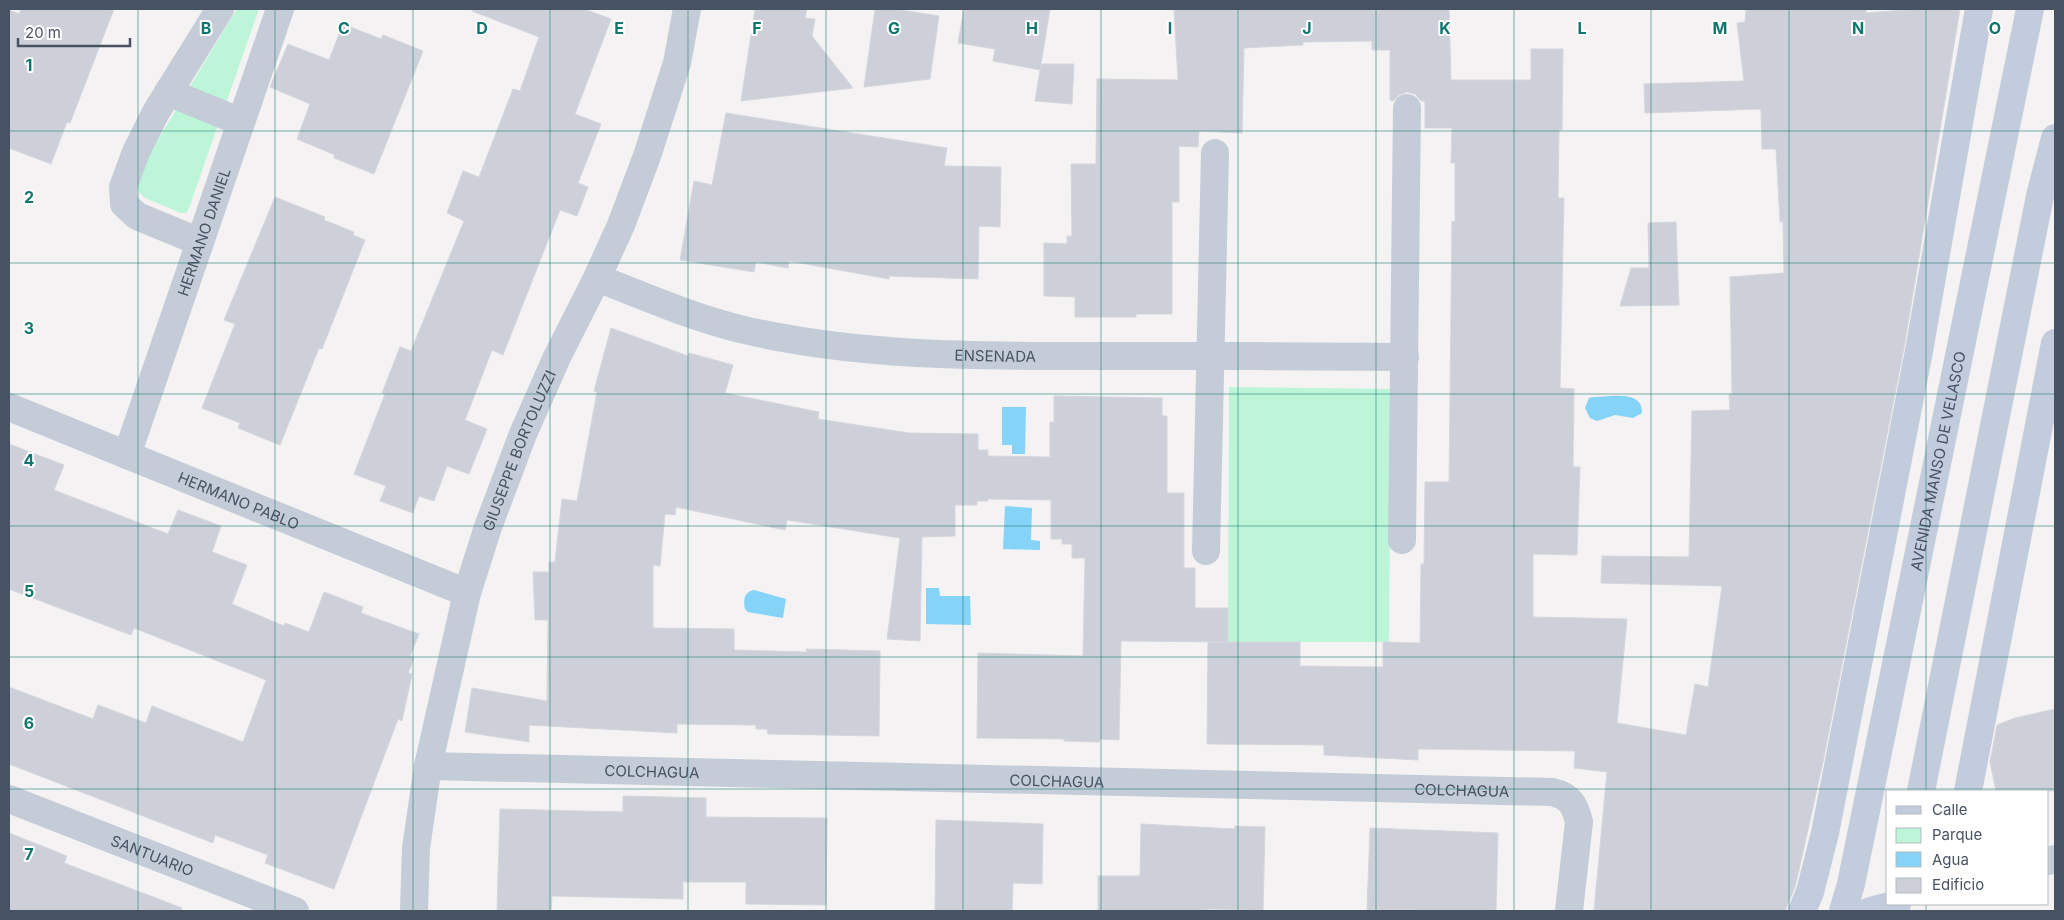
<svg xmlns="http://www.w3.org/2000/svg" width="2064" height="920" font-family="Inter,sans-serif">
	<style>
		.green { fill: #bdf5d8 }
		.water { fill: #85d4f7 }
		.building { fill: #cdd0d8; stroke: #d5d7de }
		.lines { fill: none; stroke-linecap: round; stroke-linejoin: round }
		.street { stroke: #c4ccd8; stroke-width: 28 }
		.secondary { stroke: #c3ccdc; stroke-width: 28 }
		.grid { fill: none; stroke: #0f766e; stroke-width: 1; stroke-opacity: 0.55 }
		.labels { text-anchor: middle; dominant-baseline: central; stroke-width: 4; stroke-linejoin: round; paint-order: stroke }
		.street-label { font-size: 15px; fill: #475262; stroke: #fff }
		.grid-label { font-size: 16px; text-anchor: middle; font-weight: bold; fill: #0f766e; stroke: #fff; stroke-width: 4; stroke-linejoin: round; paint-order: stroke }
	</style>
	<rect width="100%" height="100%" fill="#f4f2f2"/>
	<path class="green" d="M237 9H259L225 106 188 90Z
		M178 107 218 125 189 208 186 213H181L145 198 138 191C138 168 166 127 178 107Z
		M1229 387 1391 389 1389 642H1228Z"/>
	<path class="water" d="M1593 397C1609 397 1643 389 1642 413L1633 418 1615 415 1597 421 1590 418 1585 408 1589 398Z
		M1002 407H1026L1025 454H1012V445H1002Z
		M1005 506 1032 508 1031 540 1040 541V550L1003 549Z
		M926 588H939L940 596H970L971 625 926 624Z
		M754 590 786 599 783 618 748 612 745 609C743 600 744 592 754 590Z"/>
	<path class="building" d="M21 9H114L70 123 67 122 51 164 9 148V10L19 14Z
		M472 9H584L611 19 575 114 601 124 578 183 588 187 577 216 560 210 503 355 492 350 465 420 487 429 469 474 447 466 434 501 419 496 413 513 380 501 386 486 354 474 385 394 382 393 400 347 411 351 464 221 447 213 463 171 479 177 513 89 520 91 539 37 472 11Z
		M755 9H807L805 18 815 19 812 36 853 88 741 101Z
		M875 9H894L939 16 930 79 864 87Z
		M964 9H1050L1040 70 993 61 995 49 958 43Z
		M1174 9H1449L1451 80H1531V49H1563L1562 130H1559L1558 198H1564L1560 388 1574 389 1573 467H1580L1577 555 1533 554V617L1627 619 1617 723 1686 735 1695 684 1708 687 1722 586 1601 583 1602 556 1689 557 1692 411 1730 410 1729 394H1732L1730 277 1784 273 1783 222H1780L1776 149H1762L1761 109 1645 113 1644 84 1744 81 1737 23 1745 22 1746 9H1866V13L1914 9H1960L1904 348 1823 762 1799 870 1795 887 1785 911H1594L1607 772 1574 768 1575 751 1418 749V760L1324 755V745L1207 744 1208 642H1300V666L1383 667V642L1420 643 1421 564H1424L1425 482H1449L1452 221 1455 222V163H1451L1452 128H1425V101H1421L1415 94 1407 92 1399 95 1393 101 1390 100V50H1372V41L1303 42V45L1244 48 1242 133 1199 131 1198 147 1179 146V202H1172V314H1136V317H1075V297L1044 296V243L1067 244V236H1072L1071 164H1096L1097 79 1178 80Z
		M343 24 381 39 383 35 423 51 374 174 334 158 335 155 297 139 310 104 270 87 288 44 329 60Z
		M1041 64H1074L1072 104 1035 101Z
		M726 113 947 148 944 166 1001 167 1000 227 979 226 978 279 889 276V279L789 261 788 268 756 262 754 272 680 260 694 181 712 185Z
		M275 197 325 217 324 220 354 232 353 235 365 240 322 349 319 348 280 445 238 428 240 423 202 408 235 324 224 320Z
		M1676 222 1679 305 1620 306 1631 268H1649L1648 223Z
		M611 328 688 356 689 353 733 365 725 393 819 412 818 419 909 433 978 434V450H988V456L1050 457V422H1054V396L1162 398V416H1167V493H1184V568H1195V608H1228V642L1121 641 1119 740 1100 739 1099 742 1064 741V739L977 738 978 653 1083 656 1085 558H1072V544H1062V539H1051V500L988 499V501H977V505H955V536L922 537 920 641 887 639 900 538 787 520 785 530 676 507 675 515 665 514 660 566 653 565V628L734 629V650L807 652 806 649 880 651 879 736 768 734 767 729H756V725L677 724V733L529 725V742L465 732 472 688 547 701 548 620H535L533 572H549V562H555L562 499 577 501 597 392 594 391Z
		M9 444 64 465 54 490 168 534 178 510 221 526 212 552 247 565 232 604 284 626 285 623 309 632 324 592 363 607 361 613 419 634 410 656 414 658 408 673 412 674 402 721 398 719 334 889 265 863 268 855 215 835 213 843 9 764V687L93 719 98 705 146 723 152 706 243 742 266 680 134 628 131 635 9 589Z
		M2055 709V791H1996L1990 762 1997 725 2015 718Z
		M623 796 706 798V817L827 818 826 905 746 904V882H683V899L552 896 551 911H497L500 809 623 812Z
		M936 820 1043 824 1042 884 1013 883 1012 911H935Z
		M1141 824 1235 829V826L1265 827 1263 911 1208 909 1207 911H1098V876H1140Z
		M1370 828 1498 833 1496 911 1367 910Z
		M9 833 67 856 64 863 182 908 181 911H9Z"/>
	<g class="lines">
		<g class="street">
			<path d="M168 92 241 122"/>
			<path d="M200 242 137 216 124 204 123 187 136 152 156 112 220 9"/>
			<path id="s1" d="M597 278C644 296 691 317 740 329 858 357 980 356 1100 356 1202 356 1303 356 1405 357"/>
			<path id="s2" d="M9 407 467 593"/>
			<path id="s3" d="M127 455 280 9"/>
			<path d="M1402 540 1407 108"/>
			<path d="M1206 551 1215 153"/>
			<path id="s4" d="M428 766 1552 792C1570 796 1575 805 1579 822L1569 911"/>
			<path id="s5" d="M9 799 295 911"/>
			<path d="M2048 861 2055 859"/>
			<path id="s6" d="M414 911 416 848 428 766 467 593 488 527 523 434 557 357 597 278 621 225 647 156 677 63 687 9"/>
		</g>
		<g class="secondary">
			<path d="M1921 791 2040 196 2055 138"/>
			<path d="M1968 791 2055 343"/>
			<path d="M1802 911 1810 892 1825 833 1919 351 1979 9"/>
			<path id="s7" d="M1843 911 1851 884 2030 9"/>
			<path d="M1870 911 1897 904"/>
		</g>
	</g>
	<path class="grid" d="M138 9V911M275 9V911M413 9V911M550 9V911M688 9V911M826 9V911M963 9V911M1101 9V911M1238 9V911M1376 9V911M1514 9V911M1651 9V911M1789 9V911M1926 9V791M9 131H2055M9 263H2055M9 394H2055M9 526H2055M9 657H2055M9 789H2055M1926 904V911"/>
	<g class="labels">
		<g class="street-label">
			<text stroke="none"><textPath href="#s3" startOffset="236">HERMANO DANIEL</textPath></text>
			<text stroke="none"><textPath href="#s1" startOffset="409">ENSENADA</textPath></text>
			<text stroke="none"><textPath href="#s6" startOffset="475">GIUSEPPE BORTOLUZZI</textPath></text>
			<text stroke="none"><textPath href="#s7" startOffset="460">AVENIDA MANSO DE VELASCO</textPath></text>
			<text stroke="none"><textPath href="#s2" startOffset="248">HERMANO PABLO</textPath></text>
			<text stroke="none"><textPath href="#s4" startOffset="224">COLCHAGUA</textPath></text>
			<text stroke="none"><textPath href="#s4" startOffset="629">COLCHAGUA</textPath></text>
			<text stroke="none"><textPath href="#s4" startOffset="1034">COLCHAGUA</textPath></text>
			<text stroke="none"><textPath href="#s5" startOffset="154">SANTUARIO</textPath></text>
		</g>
	</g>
	<g class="grid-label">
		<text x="206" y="34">B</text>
		<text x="344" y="34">C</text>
		<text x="482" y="34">D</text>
		<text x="619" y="34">E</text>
		<text x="757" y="34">F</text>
		<text x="894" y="34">G</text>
		<text x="1032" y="34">H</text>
		<text x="1170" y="34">I</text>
		<text x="1307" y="34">J</text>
		<text x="1445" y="34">K</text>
		<text x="1582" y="34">L</text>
		<text x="1720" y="34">M</text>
		<text x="1858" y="34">N</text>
		<text x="1995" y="34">O</text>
		<text x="29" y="71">1</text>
		<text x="29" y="203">2</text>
		<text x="29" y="334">3</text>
		<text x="29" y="466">4</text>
		<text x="29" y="597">5</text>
		<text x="29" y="729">6</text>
		<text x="29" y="860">7</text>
	</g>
	<rect width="2064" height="920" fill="none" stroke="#475262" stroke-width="20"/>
	<rect x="1886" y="790" width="162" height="115" fill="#ffffff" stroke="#b5bac0"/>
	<rect x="1896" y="806" width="25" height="8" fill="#c3ccdc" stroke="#b5bac0"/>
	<text x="1932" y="815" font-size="15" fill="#475262">Calle</text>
	<rect x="1896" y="828" width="25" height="15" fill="#bdf5d8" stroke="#b5bac0"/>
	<text x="1932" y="840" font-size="15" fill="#475262">Parque</text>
	<rect x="1896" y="852" width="25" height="15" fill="#85d4f7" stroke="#b5bac0"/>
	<text x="1932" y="865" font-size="15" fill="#475262">Agua</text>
	<rect x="1896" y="878" width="25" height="15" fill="#cdd0d8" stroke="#b5bac0"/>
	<text x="1932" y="890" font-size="15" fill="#475262">Edificio</text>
	<path d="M18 38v8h112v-8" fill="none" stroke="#475262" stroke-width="2.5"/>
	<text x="25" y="38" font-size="15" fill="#475262" stroke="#ffffff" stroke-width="4" paint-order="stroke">20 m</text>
</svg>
